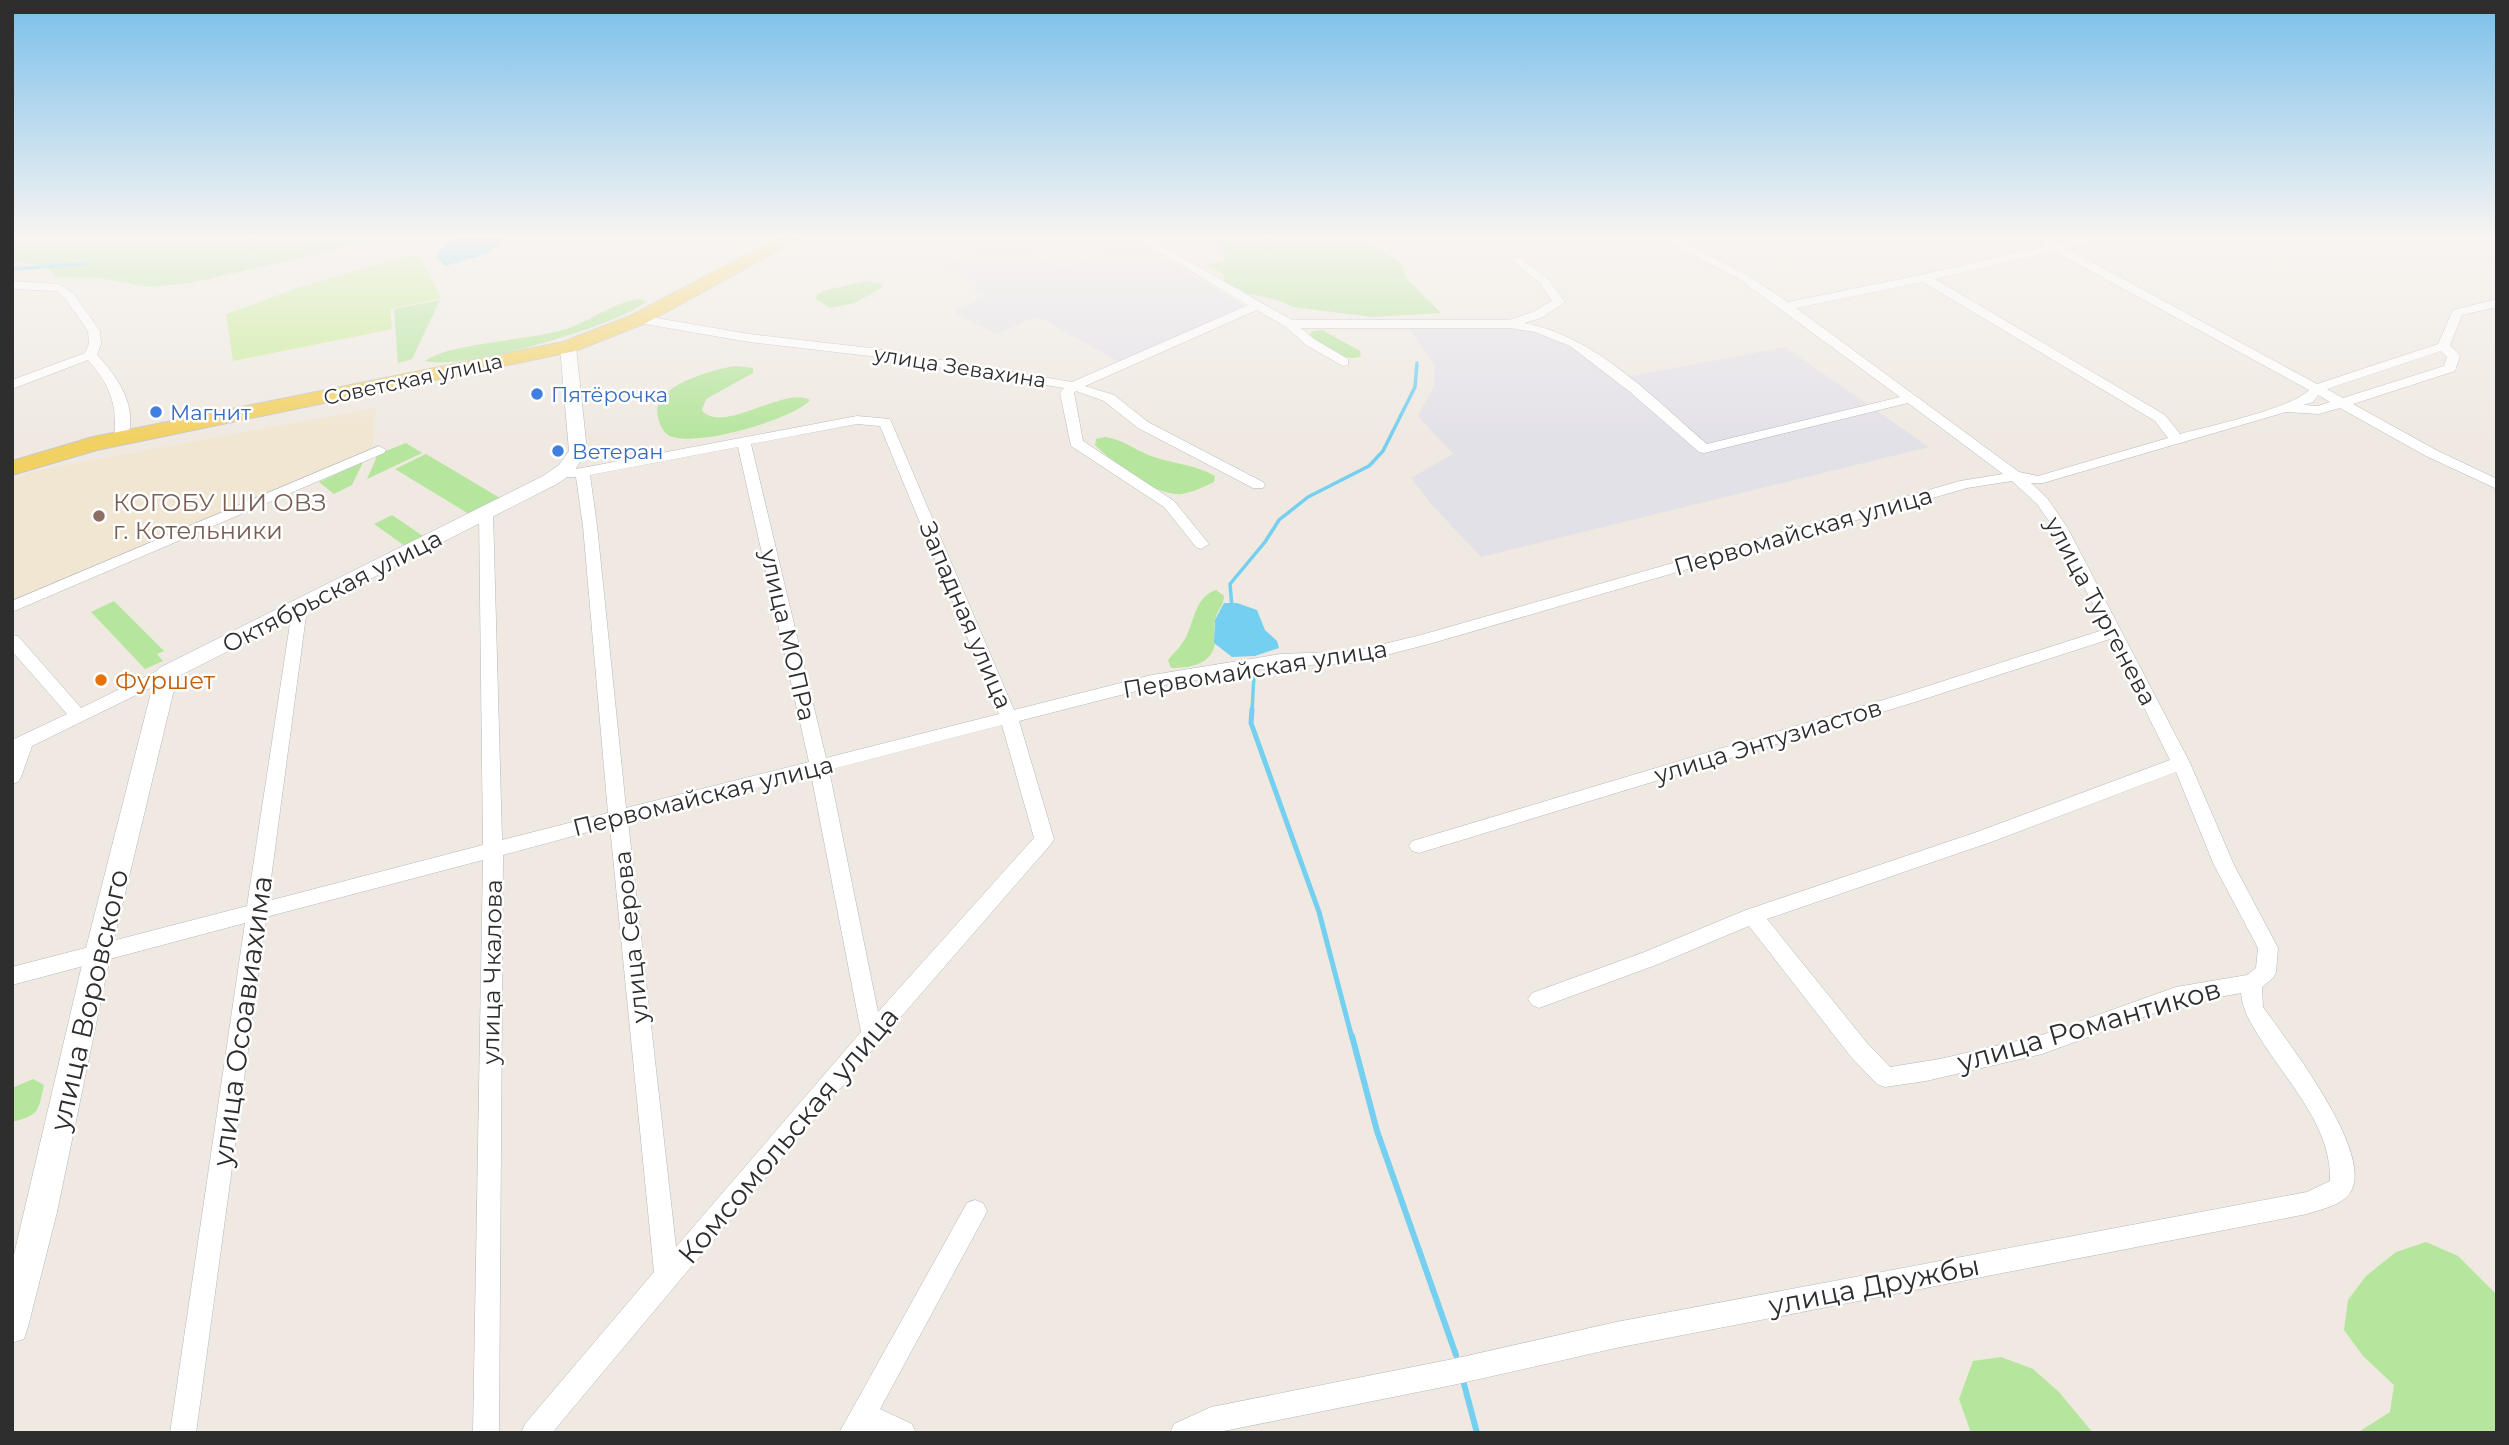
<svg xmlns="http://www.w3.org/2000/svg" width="2509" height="1445" font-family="Montserrat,sans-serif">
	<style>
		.industrial { fill: #e3e1e8 }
		.education { fill: #f0e6d1 }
		.green { fill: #b6e59e }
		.pitch { fill: #c9ec9a }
		.water { fill: #75cff0 }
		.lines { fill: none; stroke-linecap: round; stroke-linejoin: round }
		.stream-far2 { stroke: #75cff0; stroke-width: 3.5 }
		.stream-far1 { stroke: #75cff0; stroke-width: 5 }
		.stream { stroke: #75cff0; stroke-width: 6 }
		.minor-casing { stroke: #b4b7c1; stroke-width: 1 }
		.tertiary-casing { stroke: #b4b7c1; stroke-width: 1 }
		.primary-casing { stroke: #c9c9c9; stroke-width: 2 }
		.minor { fill: #fff; fill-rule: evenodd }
		.tertiary { fill: #fff; fill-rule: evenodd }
		.primary { fill: #f2d163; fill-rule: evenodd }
		.shop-dot { fill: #3f7fe0; stroke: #fff; stroke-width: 2.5 }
		.education-dot { fill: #8d6e63; stroke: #fff; stroke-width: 2.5 }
		.food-dot { fill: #e8710a; stroke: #fff; stroke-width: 2.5 }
		.labels { text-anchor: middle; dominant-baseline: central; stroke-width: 5; stroke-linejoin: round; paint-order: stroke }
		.far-street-label { font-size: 21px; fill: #2e2e2e; stroke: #fff }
		.far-shop-label { font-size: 21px; fill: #366cbe; stroke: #fff; text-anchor: start }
		.education-label { font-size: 24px; fill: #785e54; stroke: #fff; text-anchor: start }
		.street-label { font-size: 24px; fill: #2e2e2e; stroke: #fff }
		.food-label { font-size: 24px; fill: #c56008; stroke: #fff; text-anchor: start }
		.near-street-label { font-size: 28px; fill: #2e2e2e; stroke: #fff }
	</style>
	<rect width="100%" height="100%" fill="#efe9e1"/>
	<path class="industrial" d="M552 236H629L572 253Z
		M1006 239 1063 268 1133 241 1245 306 1119 362 1037 316 997 334 954 312 985 296 974 291 976 282 944 263Z
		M1510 324 1559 337 1621 378 1785 347 1929 447 1481 557 1432 505 1411 478 1453 454 1418 416 1434 386 1435 366 1407 326Z"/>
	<path class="education" d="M376 408 372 451 12 604V480L35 471Z"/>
	<path class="green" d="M12 236 65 237 427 236 416 239 389 237 191 283 150 287 100 278 57 277 46 267 12 261Z
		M1199 236H1360L1402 264 1405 277 1441 313 1372 317 1294 307 1278 300 1246 293 1224 281V274L1207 266 1225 259V252Z
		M866 281 883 284 881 288 855 303 830 308 816 299 817 295 823 291Z
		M641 299 646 302C614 327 462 371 425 361 448 343 533 340 566 329 591 321 615 301 641 299Z
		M440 300 412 359 398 363 394 309Z
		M1322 330 1360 351 1361 356C1347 364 1319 346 1309 335L1313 331Z
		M735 366 753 368V373L706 399 702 410C722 436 785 385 810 400 793 420 692 449 668 435 663 432 659 423 658 417 650 386 712 370 735 366Z
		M1105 437C1122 439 1135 450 1151 456 1173 464 1194 464 1215 476L1214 482C1204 487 1192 492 1182 494 1156 497 1112 462 1095 445L1096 439Z
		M406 443 422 453 367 479 378 454Z
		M426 454 500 498 469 514 395 469Z
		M363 462 352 485 334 494 319 482Z
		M392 515 423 536 405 546 374 524Z
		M1216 590 1224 596C1224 606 1216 611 1215 621 1213 628 1215 636 1215 643 1212 665 1189 668 1171 668L1168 660C1174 653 1182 645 1186 637 1195 619 1195 597 1216 590Z
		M114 601 164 651 157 654 163 661 145 669 91 612Z
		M33 1079 44 1085C38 1111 40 1115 12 1122V1088Z
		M2426 1242 2458 1256 2497 1295V1433H2357L2390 1412 2394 1385 2363 1356 2344 1330 2348 1300 2366 1276 2396 1252Z
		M2001 1357 2033 1369 2059 1392 2093 1433H1971L1959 1399 1973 1361Z"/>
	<path class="pitch" d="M410 255 421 258 441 298 390 309 392 329 233 361 226 314 298 288Z"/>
	<path class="water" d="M460 236H512L486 254 445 266 437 258 440 249Z
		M1224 603H1237L1257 610 1265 630 1277 641 1279 648 1255 656 1232 657 1214 643 1215 620Z"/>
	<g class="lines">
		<path class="stream-far2" d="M12 269 84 264
			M1232 607 1230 584 1265 542 1279 520 1308 497 1369 466 1383 451 1415 387 1417 363
			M1252 711 1254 675"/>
		<path class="stream-far1" d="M1252 709 1251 723 1319 912 1352 1038"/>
		<path class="stream" d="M1352 1036 1377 1131 1456 1355
			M1464 1384 1477 1433"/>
		<defs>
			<path id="minor" d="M1132 236H1144L1292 320H1509L1533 312 1552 301 1540 283 1510 259 1520 257 1548 279 1565 302 1541 318 1524 323C1596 336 1653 398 1707 444L1900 397 1739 279 1658 236H1671L1747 275 1788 302 1925 274 2045 246 2030 236H2043L2057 243 2091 236H2108L2107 238 2066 248 2317 384 2438 344 2453 310 2497 299V307L2462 315 2450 345 2460 356 2455 371 2353 404 2436 450 2497 479V489L2426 456 2340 408 2319 414 2286 412 2043 483H2031L2047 498 2067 527 2190 763 2234 865 2278 948 2276 972 2273 978 2262 987 2263 1007C2286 1040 2376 1154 2350 1193 2341 1206 2321 1209 2307 1214L1616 1348 1453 1385 1214 1433H1170L1174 1424 1211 1407 1453 1359 1616 1322 2307 1192 2330 1181C2332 1130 2292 1087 2265 1046 2254 1028 2243 1014 2241 993L2176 1005 2042 1054 1926 1081 1885 1087 1877 1084 1851 1057 1749 926 1656 965 1539 1008 1532 1005 1528 999 1532 993 1642 953 1746 910 1977 832 2170 760 2110 639 1915 702 1419 853 1412 851 1409 846 1412 841 1419 839 1903 694 2106 629 2053 527 2037 504 2012 481 1967 488 1429 644 1355 663 1281 666 1152 687 1019 721 1054 839 1051 844 880 1041 552 1433H521L525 1424 654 1272 610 826 503 855 499 1433H473L483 860 266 917 196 1433H170L245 923 12 985V967L247 906 293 604 299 603 307 608 268 901 483 845 479 512 481 509H491L493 512 502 840 608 813 583 526 576 477H554V471L582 468 857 416 890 419 1014 710 1152 675 1281 654 1355 651 1421 635 1960 481 2003 474 1908 403 1704 453 1699 452 1630 392 1570 346 1535 332 1510 328H1301L1314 339 1348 359V365L1343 366 1306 345 1286 327 1257 310 1085 386 1114 395 1148 422 1263 482 1265 485 1263 488H1253L1138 428 1104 401 1076 391 1074 393 1083 441 1174 501 1209 544 1201 549 1196 547 1164 507 1071 446 1060 393 1064 388 870 356 749 342 639 323 633 319 639 315 749 334 870 348 1072 382 1248 305ZM2054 251 2309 390C2293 408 2207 427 2180 434L2165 415 1935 279ZM1923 282 2155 421 2168 438 2038 476 2019 472 1796 308ZM2441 351 2447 357 2444 366 2343 398 2327 389ZM2318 395 2330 402 2318 406 2303 405 2313 402ZM857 424 880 426 999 714 826 758 751 444ZM738 447 809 762 626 808 597 526 590 475ZM1002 725 1034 838 878 1012 829 770ZM2176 772 2214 865 2258 948 2256 968 2247 975 2176 987 2042 1035 1940 1059 1890 1067 1867 1043 1767 919 1991 842ZM811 774 861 1032 676 1247 628 821Z
				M12 281 59 284 74 294 100 331 101 344 97 355C118 377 140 409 126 441L121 442 114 438C118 405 110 385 88 360L12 389V380L85 353 89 344 88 331 66 300 56 291 12 289Z
				M379 446 386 450 384 453 12 612V601Z
				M12 635 18 636 81 708 161 669 167 667 175 673 173 677 32 746 21 777 18 782 12 784V740L67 714 12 651Z
				M975 1200 983 1203 987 1211 983 1219 880 1409 912 1424 916 1433H839L967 1203Z"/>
			<path id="tertiary" d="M568 342 576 347 587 451 573 473 557 484 177 677 111 952 57 1212 28 1327 24 1339 12 1343V1263L85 952 156 673 159 668 543 476 559 465 569 451 560 347Z"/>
			<path id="primary" d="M782 236H804L646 323 575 351 97 450 12 475V461L93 437 563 342 632 315Z"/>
		</defs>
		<use href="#minor" class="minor-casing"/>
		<use href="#tertiary" class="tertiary-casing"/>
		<use href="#primary" class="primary-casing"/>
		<use href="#minor" class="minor"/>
		<use href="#tertiary" class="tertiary"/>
		<use href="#primary" class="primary"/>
	</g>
	<linearGradient id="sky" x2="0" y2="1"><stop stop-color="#7abfeb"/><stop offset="0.54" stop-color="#f8f5f2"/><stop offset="1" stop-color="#f8f5f2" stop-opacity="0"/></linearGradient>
	<rect width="2509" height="438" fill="url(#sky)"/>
	<g class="shop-dot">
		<circle cx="537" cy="394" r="7"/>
		<circle cx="156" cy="412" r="7"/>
		<circle cx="558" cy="451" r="7"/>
	</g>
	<circle class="education-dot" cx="99" cy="516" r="7"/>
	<circle class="food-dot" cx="101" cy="680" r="7"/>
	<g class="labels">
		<g class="far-street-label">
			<text transform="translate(960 367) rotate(9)">улица Зевахина</text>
			<text transform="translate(413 379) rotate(-12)">Советская улица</text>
		</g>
		<g class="far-shop-label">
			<text x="551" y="394">Пятёрочка</text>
			<text x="170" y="412">Магнит</text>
			<text x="572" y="451">Ветеран</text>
		</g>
		<g class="education-label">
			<text x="113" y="502">КОГОБУ ШИ ОВЗ<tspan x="113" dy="28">г. Котельники</tspan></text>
		</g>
		<g class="street-label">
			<text transform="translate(1803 531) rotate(-16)">Первомайская улица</text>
			<text transform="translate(332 591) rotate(-27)">Октябрьская улица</text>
			<text transform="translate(2101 611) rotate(62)">улица Тургенева</text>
			<text transform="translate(966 615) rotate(67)">Западная улица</text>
			<text transform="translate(788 635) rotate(77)">улица МОПРа</text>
			<text transform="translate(1255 669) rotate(-9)">Первомайская улица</text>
			<text transform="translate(1768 741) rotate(-17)">улица Энтузиастов</text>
			<text transform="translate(703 796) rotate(-14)">Первомайская улица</text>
			<text transform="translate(631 937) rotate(-96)">улица Серова</text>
			<text transform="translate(492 972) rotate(-89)">улица Чкалова</text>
		</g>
		<g class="food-label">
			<text x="115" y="680">Фуршет</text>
		</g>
		<g class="near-street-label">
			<text transform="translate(89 1000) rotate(-77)">улица Воровского</text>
			<text transform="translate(242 1021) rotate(-82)">улица Осоавиахима</text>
			<text transform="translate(2089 1025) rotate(-16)">улица Романтиков</text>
			<text transform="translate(788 1135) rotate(-50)">Комсомольская улица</text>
			<text transform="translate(1874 1285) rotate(-11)">улица Дружбы</text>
		</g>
	</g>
	<rect width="2509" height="1445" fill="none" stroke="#2e2e2e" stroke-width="28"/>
</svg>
